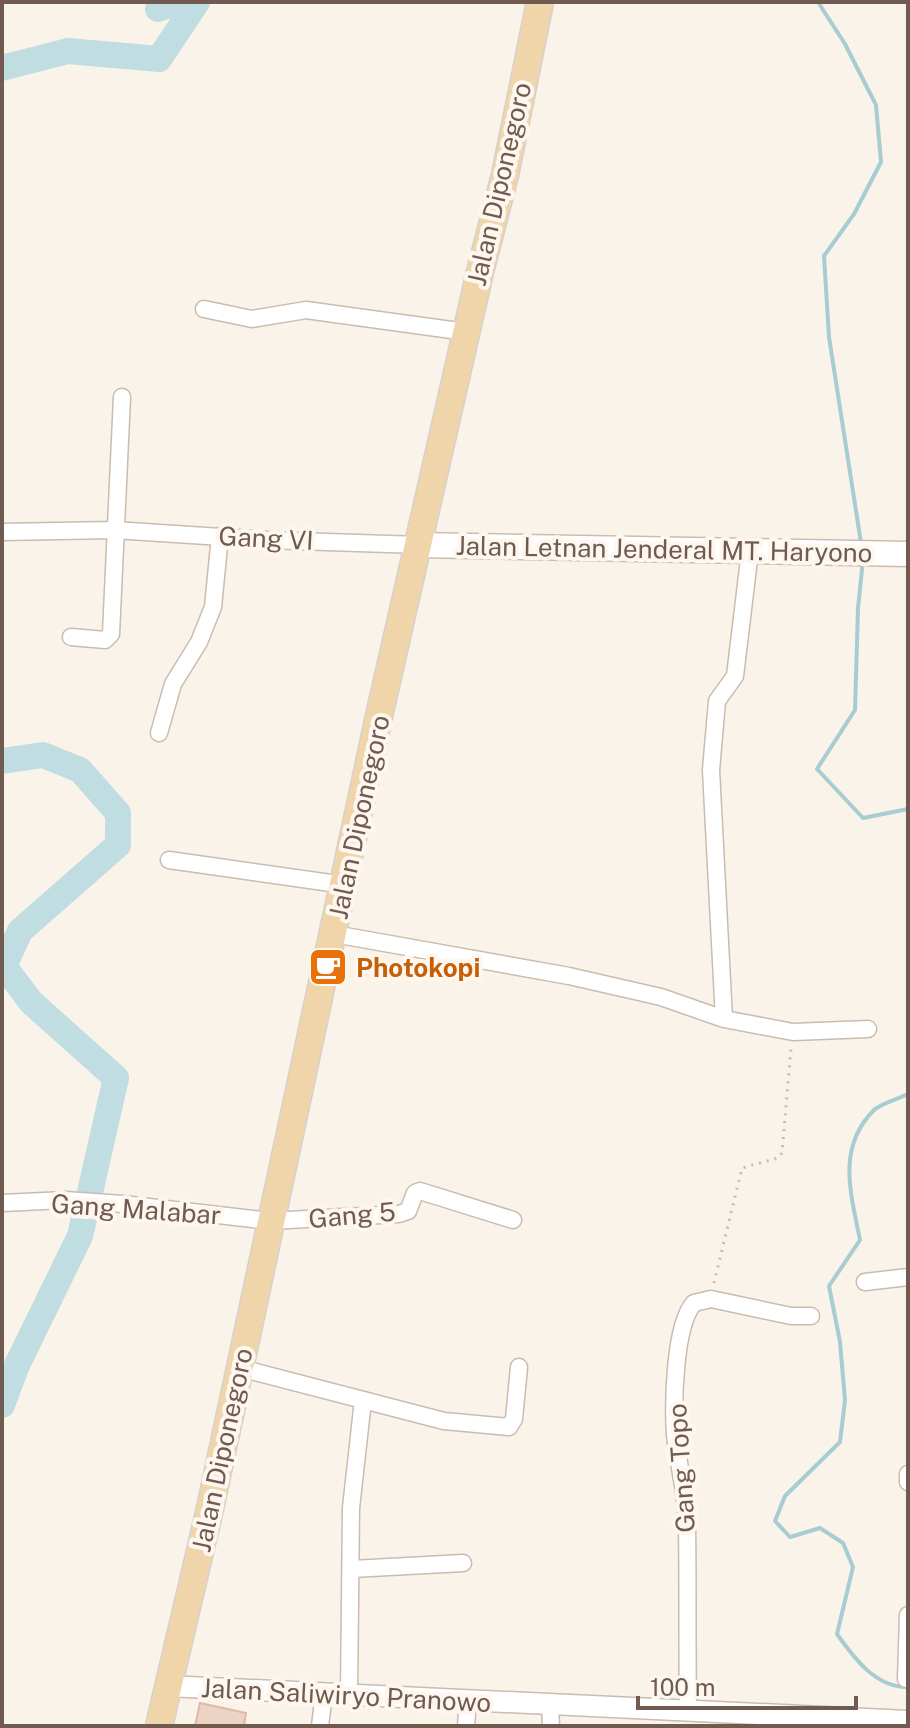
<svg xmlns="http://www.w3.org/2000/svg" width="910" height="1728" font-family="'Public Sans',sans-serif">
	<style>
		.lines { fill: none; stroke-linecap: round; stroke-linejoin: round }
		.stream { stroke: #a7ccd1; stroke-width: 4 }
		.river { stroke: #c0dde1; stroke-width: 26 }
		.building { fill: #ecd3c4; stroke: #dcbaa7; stroke-width: 2 }
		.minor-casing { stroke: #cbbbb0; stroke-width: 19 }
		.tertiary-casing { stroke: #cbbbb0; stroke-width: 23 }
		.secondary-casing { stroke: #cdbcae; stroke-width: 27 }
		.primary-casing { stroke: #d7d1ce; stroke-width: 29 }
		.path { stroke: #d1b7a7; stroke-width: 3; stroke-dasharray: 2 6; stroke-linecap: butt }
		.minor { stroke: #fff; stroke-width: 16 }
		.tertiary { stroke: #fff; stroke-width: 20 }
		.secondary { stroke: #fff; stroke-width: 24 }
		.primary { stroke: #f0d5aa; stroke-width: 26 }
		.labels { text-anchor: middle; dominant-baseline: central; stroke-width: 8; stroke-linejoin: round; paint-order: stroke }
		.street-label { font-size: 26px; fill: #715b50; stroke: #fdf7ef }
		.food-label { font-size: 26px; font-weight: bold; fill: #c56008; stroke: #fdf7ef; text-anchor: start }
	</style>
	<rect width="100%" height="100%" fill="#faf3e9"/>
	<g class="lines">
		<path class="stream" d="M818 2 845 44 876 105 881 162 854 214 824 256 829 337 861 543
			M158 9 173 2
			M863 560 858 608 855 710 817 769 863 818 908 809
			M908 1094C898 1099 882 1103 874 1110 836 1148 851 1194 860 1240L829 1286 840 1342 845 1400 840 1442 785 1496 775 1521 790 1537 820 1528 843 1543 853 1567 837 1634C854 1658 876 1688 908 1687"/>
		<path class="river" d="M163 2 158 9 179 2
			M2 68 68 51 159 59 197 2
			M2 761 43 755 80 770 118 813V845L20 931 4 966 31 1002 116 1078 80 1236 17 1365 2 1405"/>
	</g>
	<path class="building" d="M200 1703 246 1713 244 1726H195Z"/>
	<g class="lines">
		<defs>
			<path id="minor" d="M204 309 252 319 306 310 466 332
				M2 532 114 530 266 540 419 545
				M71 637 105 640 111 634 122 397
				M159 733 173 684 199 642 213 607 220 536
				M169 860 345 885
				M334 934 569 976 661 997 724 1019 793 1032 868 1029
				M724 1019 711 770 717 701 735 676 750 551
				M2 1203 65 1200 123 1204 270 1221 399 1214 408 1211 415 1193 420 1191 513 1220
				M865 1282 908 1277
				M240 1368 444 1421 509 1427 514 1419 519 1367
				M908 1474V1482
				M352 1569 463 1563
				M906 1679 908 1615
				M349 1694 351 1508 363 1400
				M550 1705 551 1726
				M688 1710C687 1649 688 1587 687 1526 687 1495 678 1465 675 1435 673 1405 674 1325 694 1303L711 1299 791 1316H811
				M320 1726 324 1693
				M466 1726 468 1701"/>
			<path id="tertiary" d="M167 1686 908 1721"/>
			<path id="secondary" d="M419 545 908 554"/>
			<path id="primary" d="M159 1726 209 1513 379 716 480 272 505 175 540 2"/>
		</defs>
		<use href="#minor" class="minor-casing"/>
		<use href="#tertiary" class="tertiary-casing"/>
		<use href="#secondary" class="secondary-casing"/>
		<use href="#primary" class="primary-casing"/>
		<path class="path" d="M714 1283 742 1168 778 1158 782 1153 791 1048"/>
		<use href="#minor" class="minor"/>
		<use href="#tertiary" class="tertiary"/>
		<use href="#secondary" class="secondary"/>
		<use href="#primary" class="primary"/>
	</g>
	<defs>
		<symbol id="cafe-square" viewBox="-11 -11 22 22"><rect x="-9" y="-9" width="18" height="18" rx="4" fill="#e8710a" stroke="#fdf7ef"/><path d="M-5.5-4.5H6V0H3Q3 3.5 0 3.5H-2.5Q-5.5 3.5-5.5 0ZM3-3.2v2h1.7v-2ZM-6 4.5H4V6H-6Z" fill="#fff"/></symbol>
	</defs>
	<g fill-rule="evenodd">
		<use href="#cafe-square" x="306" y="945" width="44" height="44"/>
	</g>
	<g class="labels">
		<g class="street-label">
			<text transform="translate(499 184) rotate(-77)">Jalan Diponegoro</text>
			<text transform="translate(266 538) rotate(3)">Gang VI</text>
			<text transform="translate(664 549) rotate(1)">Jalan Letnan Jenderal MT. Haryono</text>
			<text transform="translate(359 817) rotate(-78)">Jalan Diponegoro</text>
			<text transform="translate(136 1209) rotate(4)">Gang Malabar</text>
			<text transform="translate(352 1215) rotate(-5)">Gang 5</text>
			<text transform="translate(222 1450) rotate(-78)">Jalan Diponegoro</text>
			<text transform="translate(681 1468) rotate(-94)">Gang Topo</text>
			<text transform="translate(346 1695) rotate(3)">Jalan Saliwiryo Pranowo</text>
		</g>
		<g class="food-label">
			<text x="356" y="967">Photokopi</text>
		</g>
	</g>
	<rect width="910" height="1728" fill="none" stroke="#715b50" stroke-width="8"/>
	<path d="M638 1696v12h218v-12" fill="none" stroke="#715b50" stroke-width="4"/>
	<text x="650" y="1696" font-size="24" fill="#715b50" stroke="#fdf7ef" stroke-width="6" paint-order="stroke">100 m</text>
</svg>
